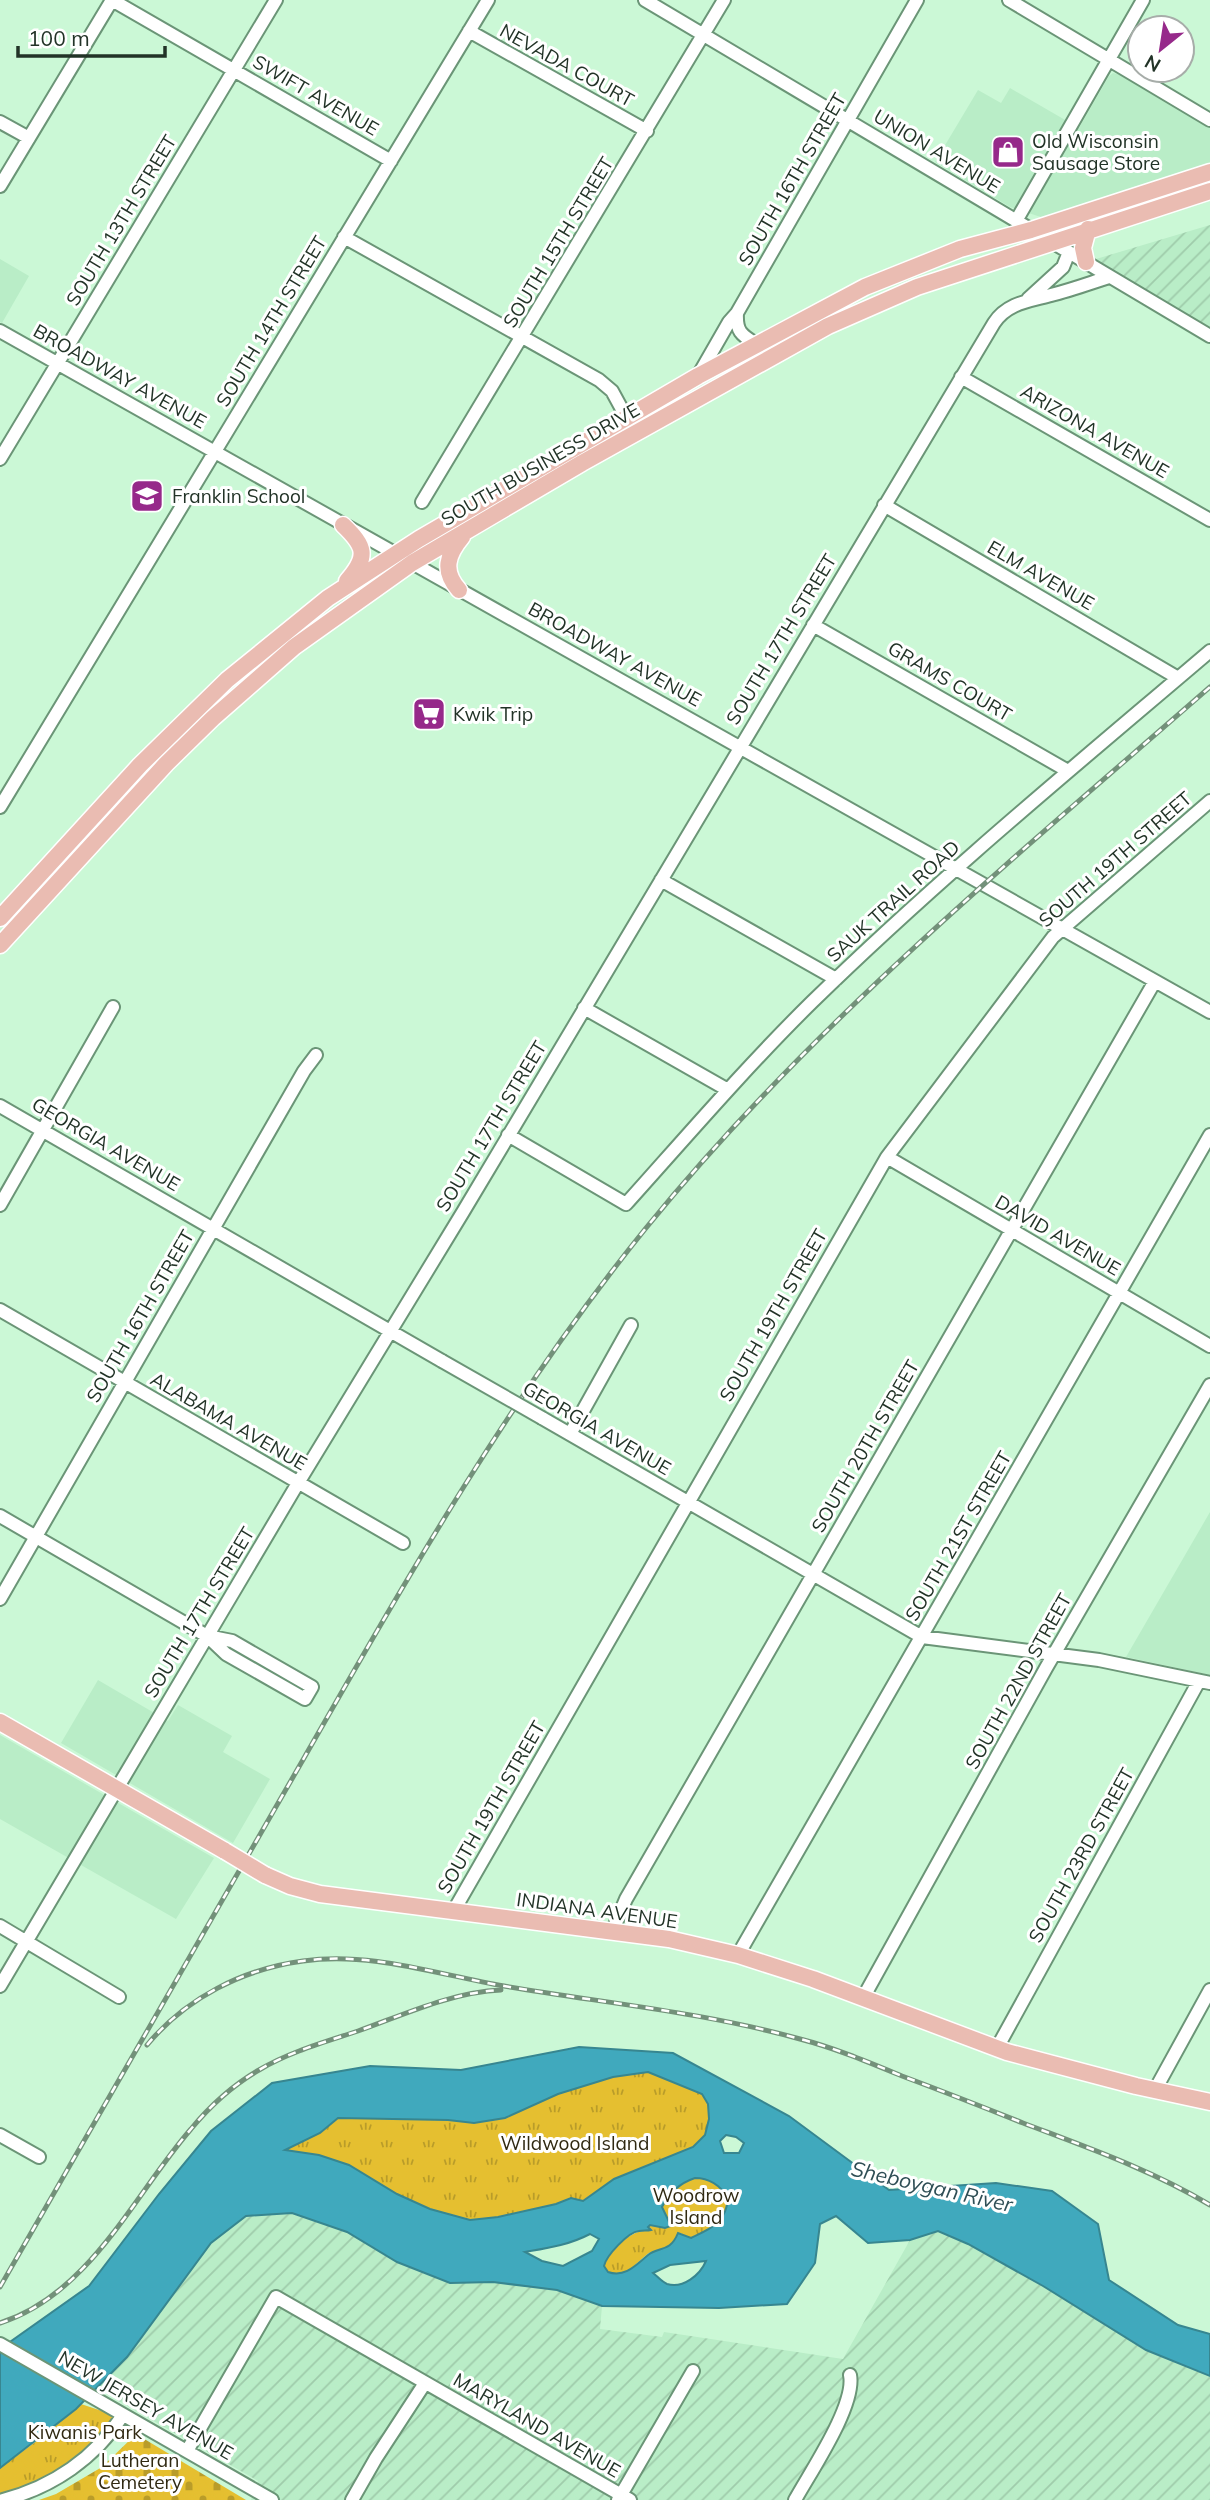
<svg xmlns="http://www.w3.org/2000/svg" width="1210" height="2500" font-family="Mulish,sans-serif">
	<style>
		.built { fill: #b9edc7 }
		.industrial { fill: url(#industrial-furrows) }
		.grass { fill: url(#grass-tufts) }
		.cemetery { fill: url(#cemetery-stones) }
		.water { fill: #40a9bd; stroke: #378690; stroke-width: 2; fill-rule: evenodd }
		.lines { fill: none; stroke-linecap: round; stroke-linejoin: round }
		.minor-casing { stroke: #6b9577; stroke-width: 16 }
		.major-casing { stroke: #fff; stroke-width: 19 }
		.minor { stroke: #fff; stroke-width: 12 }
		.major { stroke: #eabcb2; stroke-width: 16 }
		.rail-casing { stroke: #73917a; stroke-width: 5 }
		.rail { stroke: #fff; stroke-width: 2.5; stroke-dasharray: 8; stroke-linecap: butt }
		.minor-bridge-casing { stroke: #6b9577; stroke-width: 16; stroke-linecap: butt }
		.major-bridge-casing { stroke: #fff; stroke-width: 19; stroke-linecap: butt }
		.minor-bridge { stroke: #fff; stroke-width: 12 }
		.major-bridge { stroke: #eabcb2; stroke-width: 16 }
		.labels { text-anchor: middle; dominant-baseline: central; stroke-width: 6; stroke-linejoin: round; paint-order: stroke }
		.street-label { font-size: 19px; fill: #223327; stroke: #fff }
		.poi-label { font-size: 19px; fill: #223327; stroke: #fff; text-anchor: start }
		.park-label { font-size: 19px; fill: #302912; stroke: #fff }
		.water-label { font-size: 21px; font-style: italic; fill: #2f4e55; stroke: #fff }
	</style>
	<defs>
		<pattern id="industrial-furrows" width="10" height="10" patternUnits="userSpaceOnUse" patternTransform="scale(1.75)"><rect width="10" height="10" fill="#b9edc7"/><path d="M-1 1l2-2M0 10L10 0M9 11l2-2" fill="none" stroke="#9fccab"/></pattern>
		<pattern id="grass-tufts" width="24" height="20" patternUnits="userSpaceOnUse" patternTransform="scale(1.75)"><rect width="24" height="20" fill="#e5bf30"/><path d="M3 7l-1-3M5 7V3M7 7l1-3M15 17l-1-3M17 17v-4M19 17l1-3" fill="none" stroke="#b99c29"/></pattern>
		<pattern id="cemetery-stones" width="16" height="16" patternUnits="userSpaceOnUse" patternTransform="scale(1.75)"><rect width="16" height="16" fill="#e5bf30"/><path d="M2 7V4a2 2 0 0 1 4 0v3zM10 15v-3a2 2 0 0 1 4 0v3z" fill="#b99c29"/></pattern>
	</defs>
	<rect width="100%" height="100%" fill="#cbf8d6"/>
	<path class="built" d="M1113 73 1121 75 1210 127V167L1044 218 1010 207 935 162 978 90 1001 103 1010 88 1079 128 1109 76Z
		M0 259 29 276 2 323 0 322Z
		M1210 1512V1675L1126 1657Z
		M98 1680 168 1721 178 1705 232 1736 223 1752 270 1779 233 1843 61 1743Z
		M0 1735 214 1858 176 1919 0 1819Z"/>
	<path class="industrial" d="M1210 225V336L1086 262Z
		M292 2213 347 2232 397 2262 450 2283 493 2282 557 2290 602 2306 600 2329 662 2337 664 2332 843 2359 910 2240 938 2231 968 2244 1043 2286 1146 2350 1210 2376V2500H251L258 2481 96 2388 127 2357 211 2243 246 2216Z"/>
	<path class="grass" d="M648 2072 702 2094 708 2104 709 2119 705 2135 693 2147 614 2179 583 2201 571 2198 556 2204 498 2217 470 2220 430 2209 397 2194 283 2150 320 2133 338 2118 448 2120 474 2123 505 2118 558 2094 613 2077Z
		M695 2178C710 2178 720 2185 728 2198 726 2223 712 2228 691 2238L680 2233C675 2241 670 2248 660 2251 656 2252 652 2251 649 2253 638 2260 617 2290 604 2266 606 2253 630 2231 644 2231L650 2225 671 2223 663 2212 662 2207C669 2193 680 2183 695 2178Z
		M81 2404 126 2419 75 2467 0 2497V2468L34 2443Z"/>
	<path class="cemetery" d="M136 2434 246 2500H39L56 2494 102 2467Z"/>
	<path class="water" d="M579 2047 673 2053 789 2116 889 2190 996 2183 1052 2191 1098 2224 1109 2280 1178 2325 1210 2334V2376L1146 2350 1043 2286 968 2244 938 2231 910 2240 868 2243 836 2216 820 2224 815 2263 787 2304 719 2308 602 2306 557 2290 493 2282 450 2283 397 2262 347 2232 292 2213 246 2216 211 2243 127 2357 76 2409 0 2468V2349L89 2286 159 2194 211 2131 272 2083 370 2066 461 2070ZM648 2072 702 2094 708 2104 709 2119 705 2135 693 2147 614 2179 583 2201 571 2198 556 2204 498 2217 470 2220 430 2209 397 2194 349 2165 319 2155 285 2150 320 2133 338 2118 448 2120 474 2123 505 2118 558 2094 613 2077ZM726 2135 736 2137 744 2143 739 2153H724L720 2141ZM695 2178C710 2178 720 2185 728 2198 726 2223 712 2228 691 2238L678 2233C670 2253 659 2246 648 2255 636 2265 625 2278 608 2272L604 2266C606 2256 628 2232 639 2231 643 2230 647 2231 651 2230L648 2227 650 2225 665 2228 671 2226 662 2207C669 2193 680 2183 695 2178ZM590 2234 599 2239 592 2251 563 2266 542 2261 525 2252C548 2248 569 2245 590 2234ZM706 2261C700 2275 683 2289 667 2284 662 2282 657 2276 653 2273L670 2265Z"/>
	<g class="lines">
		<defs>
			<path id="minor" d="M112 0 391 161
				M645 0 1210 336
				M1009 0 1210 120
				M469 31 647 131
				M0 122 29 138
				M0 186 112 0
				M1016 221 1143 0
				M344 237 599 380 612 391 630 424
				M1028 299 1063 267 1069 252
				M737 313C736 331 741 335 756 344
				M0 331 1210 1012
				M698 376 729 322 737 313 917 0
				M961 377 1210 520
				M0 459 276 0
				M422 502 724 0
				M884 505 1178 678
				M813 625 1068 771
				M0 807 488 0
				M661 880 836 979
				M584 1008 728 1090
				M0 1106 442 1361
				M508 1135 626 1204C687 1136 747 1066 812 1002 939 878 1075 766 1210 651
				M887 1157 1210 1346
				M0 1205 113 1007
				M0 1310 403 1543
				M542 1418 922 1637 1099 1660 1210 1683
				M570 1434 631 1325
				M0 1516 207 1636 226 1654 305 1699 312 1687 232 1641 207 1636
				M0 1599 304 1071 316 1055
				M453 1912 887 1157 1053 937 1210 801
				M0 1926 119 1997
				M612 1932 626 1899 1155 981
				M738 1955 1210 1135
				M0 1986 298 1483 463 1212 994 323C1007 303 1029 301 1051 295 1071 290 1090 283 1109 277
				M863 1998 1046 1668 1210 1385
				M997 2048 1199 1681
				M1155 2090 1210 1990
				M0 2135 39 2157
				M0 2344 272 2500
				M187 2451 276 2297 630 2500
				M3 2500C53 2487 95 2458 123 2415
				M352 2500 376 2458 425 2383
				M618 2500 693 2371
				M795 2500C811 2471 856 2405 850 2375"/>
			<path id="major" d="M1086 262 1083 248 1088 229
				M343 525C365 546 369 556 347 581
				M459 590C442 571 447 555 462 537
				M0 918 140 765 227 680 328 598 419 539 698 376 865 287 960 249 1031 230 1210 172
				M0 945 166 764 213 718 294 647 412 563 582 463 828 326 917 287 1210 191
				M0 1722 225 1851
				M265 1875 290 1886 320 1894 669 1939 738 1955 813 1979 1007 2052 1136 2086 1210 2102"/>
		</defs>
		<use href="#minor" class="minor-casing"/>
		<use href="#major" class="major-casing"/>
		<use href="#minor" class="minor"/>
		<use href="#major" class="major"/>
		<defs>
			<path id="rail" d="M147 2045C186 1998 243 1969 303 1961 370 1951 439 1975 504 1986 604 2003 703 2012 800 2039 835 2048 868 2062 902 2076 942 2091 983 2107 1023 2123 1086 2147 1152 2170 1210 2205
				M0 2287C101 2111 203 1934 304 1758 408 1576 513 1392 646 1228 813 1023 1012 860 1210 687
				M0 2323C90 2294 133 2196 191 2129 210 2106 233 2085 259 2070 289 2052 325 2042 358 2031 403 2015 452 1992 501 1990"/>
		</defs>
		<use href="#rail" class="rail-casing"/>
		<use href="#rail" class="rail"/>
		<defs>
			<path id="minor-bridge" d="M442 1361 542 1418"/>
			<path id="major-bridge" d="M225 1851 265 1875"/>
		</defs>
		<use href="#minor-bridge" class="minor-bridge-casing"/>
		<use href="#major-bridge" class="major-bridge-casing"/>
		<use href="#minor-bridge" class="minor-bridge"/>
		<use href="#major-bridge" class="major-bridge"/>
	</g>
	<defs>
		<symbol id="shop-square" viewBox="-11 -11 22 22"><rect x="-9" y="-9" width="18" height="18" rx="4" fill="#96298a" stroke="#fff"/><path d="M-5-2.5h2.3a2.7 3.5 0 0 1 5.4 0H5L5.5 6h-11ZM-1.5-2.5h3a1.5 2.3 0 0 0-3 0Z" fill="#fff"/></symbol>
		<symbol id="school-square" viewBox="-11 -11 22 22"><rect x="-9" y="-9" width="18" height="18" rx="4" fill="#96298a" stroke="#fff"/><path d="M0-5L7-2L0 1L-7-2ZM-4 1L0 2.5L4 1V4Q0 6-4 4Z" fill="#fff"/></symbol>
		<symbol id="supermarket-square" viewBox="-11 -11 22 22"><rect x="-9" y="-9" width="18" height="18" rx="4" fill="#96298a" stroke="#fff"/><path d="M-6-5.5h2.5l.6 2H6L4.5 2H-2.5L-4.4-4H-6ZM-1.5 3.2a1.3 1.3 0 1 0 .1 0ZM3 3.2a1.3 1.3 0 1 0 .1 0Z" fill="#fff"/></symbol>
	</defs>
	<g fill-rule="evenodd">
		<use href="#shop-square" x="989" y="133" width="38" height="38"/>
		<use href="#school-square" x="128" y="477" width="38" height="38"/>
		<use href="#supermarket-square" x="410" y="695" width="38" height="38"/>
	</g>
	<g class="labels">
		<g class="street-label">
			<text transform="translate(567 65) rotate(29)">NEVADA COURT</text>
			<text transform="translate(316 95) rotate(30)">SWIFT AVENUE</text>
			<text transform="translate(937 151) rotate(31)">UNION AVENUE</text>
			<text transform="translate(792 179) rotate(-60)">SOUTH 16TH STREET</text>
			<text transform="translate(121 220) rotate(-59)">SOUTH 13TH STREET</text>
			<text transform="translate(558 242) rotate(-59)">SOUTH 15TH STREET</text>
			<text transform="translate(271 321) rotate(-59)">SOUTH 14TH STREET</text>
			<text transform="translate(120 376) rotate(29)">BROADWAY AVENUE</text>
			<text transform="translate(1095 431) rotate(30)">ARIZONA AVENUE</text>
			<text transform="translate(540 464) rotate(-30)">SOUTH BUSINESS DRIVE</text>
			<text transform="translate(1041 575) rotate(30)">ELM AVENUE</text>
			<text transform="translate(781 639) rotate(-59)">SOUTH 17TH STREET</text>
			<text transform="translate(615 654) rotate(29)">BROADWAY AVENUE</text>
			<text transform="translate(950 681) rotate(30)">GRAMS COURT</text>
			<text transform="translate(1115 859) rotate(-41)">SOUTH 19TH STREET</text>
			<text transform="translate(893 901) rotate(-42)">SAUK TRAIL ROAD</text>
			<text transform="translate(491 1126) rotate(-59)">SOUTH 17TH STREET</text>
			<text transform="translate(106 1144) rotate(30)">GEORGIA AVENUE</text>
			<text transform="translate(1058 1235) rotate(30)">DAVID AVENUE</text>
			<text transform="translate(773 1315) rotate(-60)">SOUTH 19TH STREET</text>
			<text transform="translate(140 1316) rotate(-60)">SOUTH 16TH STREET</text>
			<text transform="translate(229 1421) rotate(30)">ALABAMA AVENUE</text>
			<text transform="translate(597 1428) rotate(30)">GEORGIA AVENUE</text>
			<text transform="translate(865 1446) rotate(-60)">SOUTH 20TH STREET</text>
			<text transform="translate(958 1536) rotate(-60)">SOUTH 21ST STREET</text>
			<text transform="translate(199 1612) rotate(-59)">SOUTH 17TH STREET</text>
			<text transform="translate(1018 1681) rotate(-61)">SOUTH 22ND STREET</text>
			<text transform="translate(491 1807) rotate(-60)">SOUTH 19TH STREET</text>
			<text transform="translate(1081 1855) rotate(-61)">SOUTH 23RD STREET</text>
			<text transform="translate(597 1910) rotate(8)">INDIANA AVENUE</text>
			<text transform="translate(146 2405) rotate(30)">NEW JERSEY AVENUE</text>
			<text transform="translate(537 2425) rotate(30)">MARYLAND AVENUE</text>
		</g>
		<g class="poi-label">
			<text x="1032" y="141">Old Wisconsin<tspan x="1032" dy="22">Sausage Store</tspan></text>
			<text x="172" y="496">Franklin School</text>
			<text x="453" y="714">Kwik Trip</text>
		</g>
		<g class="park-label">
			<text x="575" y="2143">Wildwood Island</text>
			<text x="696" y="2195">Woodrow<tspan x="696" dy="22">Island</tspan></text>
			<text x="85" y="2432">Kiwanis Park</text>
			<text x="140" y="2460">Lutheran<tspan x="140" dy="22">Cemetery</tspan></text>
		</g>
		<g class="water-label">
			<text transform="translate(932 2186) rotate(13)">Sheboygan River</text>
		</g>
	</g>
	<g transform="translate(1161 49) rotate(210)"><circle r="33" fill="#ffffff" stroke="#a7ada9" stroke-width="2"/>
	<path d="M0-5L12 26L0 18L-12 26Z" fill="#96298a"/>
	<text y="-10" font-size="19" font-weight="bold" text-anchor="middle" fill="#223327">N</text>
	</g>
	<path d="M18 46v10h147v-10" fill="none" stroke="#223327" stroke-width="3.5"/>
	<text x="28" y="46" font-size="21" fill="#223327" stroke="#ffffff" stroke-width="5" paint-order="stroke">100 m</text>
</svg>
